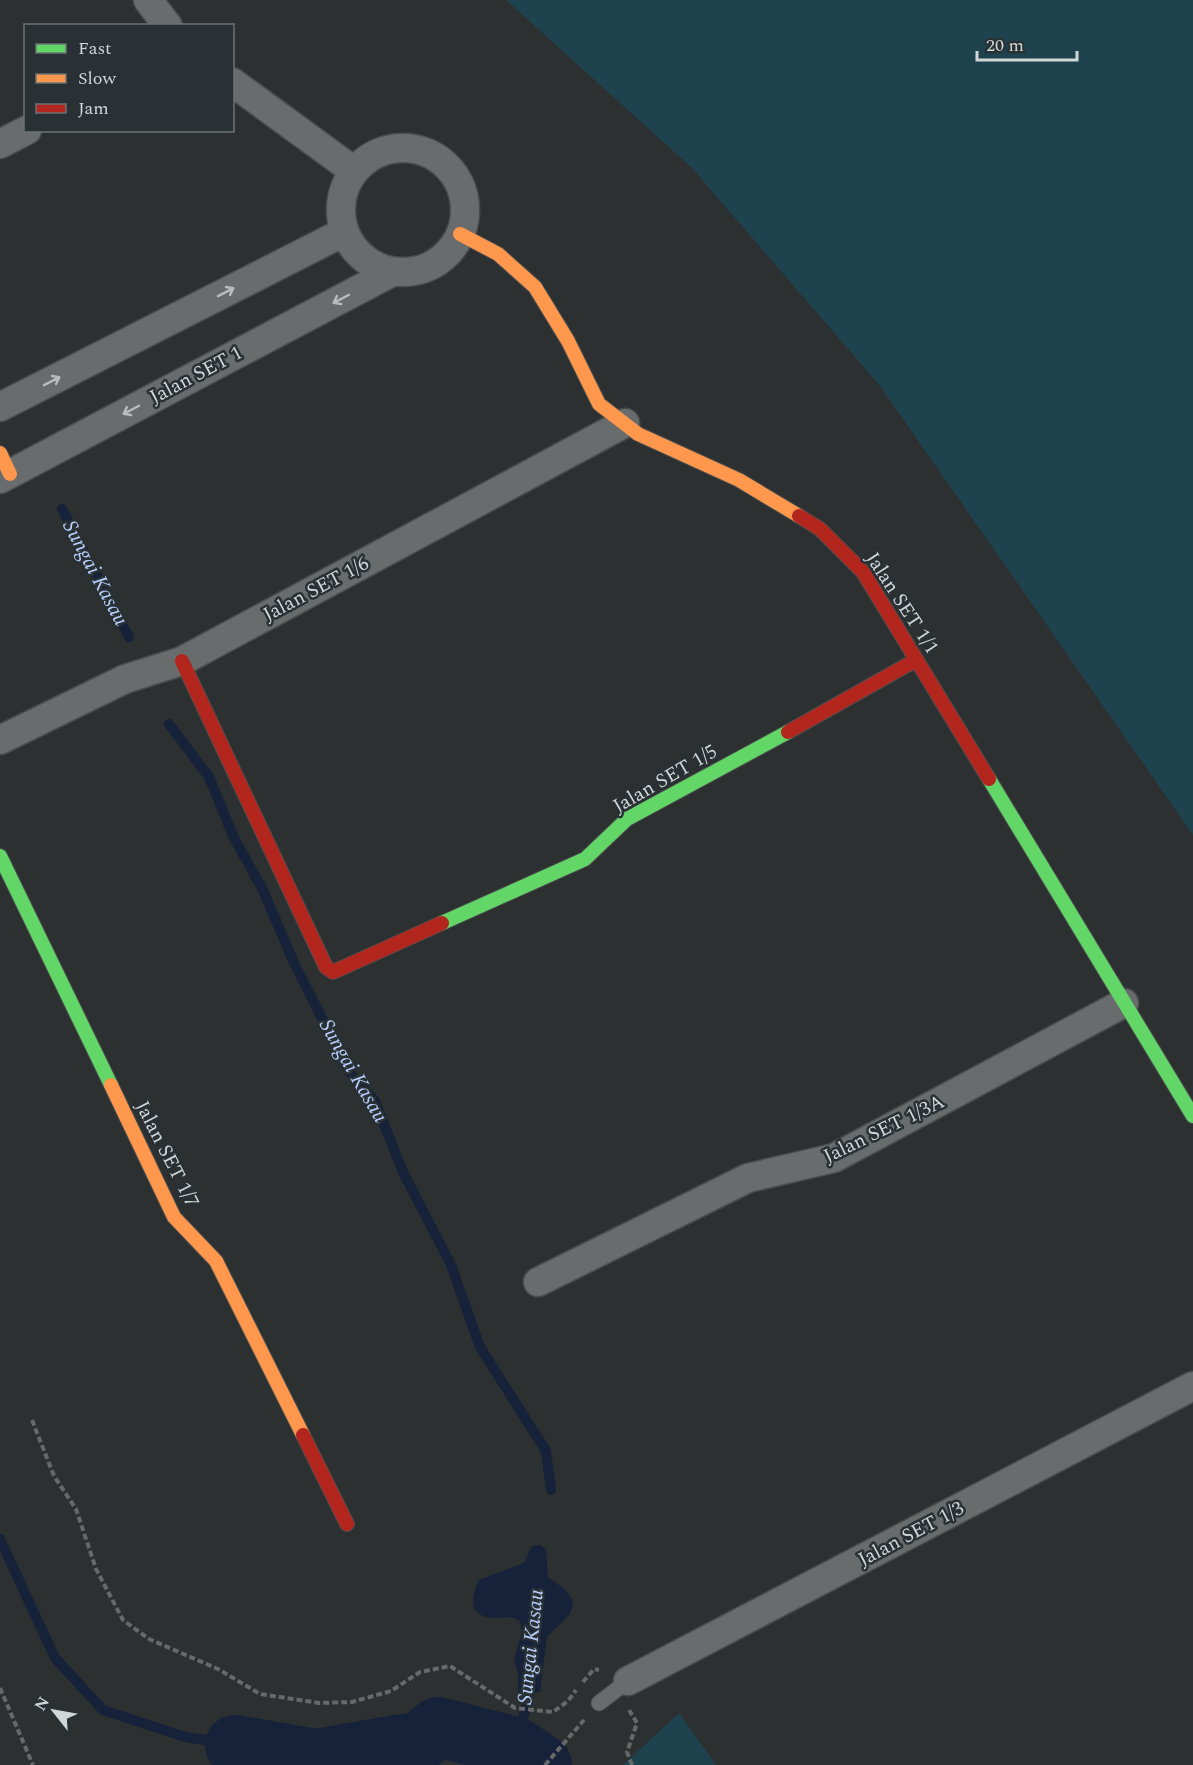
<svg xmlns="http://www.w3.org/2000/svg" width="1193" height="1765" font-family="Spectral,serif">
	<style>
		.green { fill: #1f434e }
		.water { fill: #16213a }
		.lines { fill: none; stroke-linecap: round; stroke-linejoin: round }
		.stream { stroke: #16213a; stroke-width: 10 }
		.river { stroke: #16213a; stroke-width: 60 }
		.lane-casing { stroke: #4a4d4e; stroke-width: 17 }
		.street-casing { stroke: #4a4d4e; stroke-width: 31 }
		.fast-casing { stroke: #4a4d4e; stroke-width: 16 }
		.slow-casing { stroke: #4a4d4e; stroke-width: 16 }
		.jam-casing { stroke: #4a4d4e; stroke-width: 16 }
		.path { stroke: #666869; stroke-width: 4; stroke-dasharray: 6 3; stroke-linecap: butt }
		.lane { stroke: #686c6c; stroke-width: 15 }
		.street { stroke: #686c6c; stroke-width: 28 }
		.fast { stroke: #63d668; stroke-width: 14 }
		.slow { stroke: #ff974d; stroke-width: 14 }
		.jam { stroke: #b3261e; stroke-width: 14 }
		.oneway { stroke: #b7bcbc }
		.labels { text-anchor: middle; dominant-baseline: central; stroke-width: 5; stroke-linejoin: round; paint-order: stroke }
		.street-label { font-size: 20px; fill: #d1d6d7; stroke: #293134 }
		.water-label { font-size: 21px; font-style: italic; fill: #b8cefc; stroke: #293134 }
	</style>
	<rect width="100%" height="100%" fill="#2c3031"/>
	<path class="green" d="M506 0H1193V835L880 386 692 168Z
		M679 1713 716 1765H623Z"/>
	<path class="water" d="M540 1545 546 1550 548 1577C554 1582 562 1586 567 1592 584 1610 558 1624 547 1637L540 1692 529 1694 518 1693V1673L514 1659 522 1632 520 1621C504 1613 501 1620 487 1617 467 1613 473 1593 479 1580L524 1563 532 1546Z"/>
	<g class="lines">
		<path class="stream" d="M62 509 129 637
			M169 724 209 777 234 838 263 890 294 963 350 1073 375 1101 402 1170 451 1265 480 1347 546 1451 551 1490
			M0 1539 55 1658 103 1710 185 1737 235 1745 226 1765
			M516 1747 529 1694 530 1680"/>
		<path class="river" d="M235 1745 316 1759 396 1745 418 1743 438 1727 516 1747 542 1765"/>
		<defs>
			<path id="lane" d="M599 1703 628 1681"/>
			<path id="street" d="M148 0 168 26
				M232 82 354 171
				M0 144 27 130
				M341 210a62 62 0 1 1 124 0a62 62 0 1 1-124 0Z
				M0 407 344 232
				M0 479 392 272
				M0 740 125 679 182 661 625 423
				M538 1282 748 1178 834 1158 1124 1003
				M628 1681 1193 1386"/>
			<path id="fast" d="M989 779 1193 1116
				M0 856 111 1085
				M442 923 585 859 627 819 788 732"/>
			<path id="slow" d="M460 234 498 254 535 287 568 341 599 404 638 434 739 480 799 516
				M0 453 10 474
				M111 1085 174 1217 216 1261 303 1435"/>
			<path id="jam" d="M799 516 820 529 863 572 989 779
				M182 661 326 967 333 972 442 923
				M788 732 916 660
				M303 1435 347 1524"/>
		</defs>
		<use href="#lane" class="lane-casing"/>
		<use href="#street" class="street-casing"/>
		<use href="#fast" class="fast-casing"/>
		<use href="#slow" class="slow-casing"/>
		<use href="#jam" class="jam-casing"/>
		<path class="path" d="M32 1420 54 1476 76 1509 96 1569 123 1620 149 1639 218 1669 260 1694 319 1703 352 1702 391 1691 420 1672 450 1666 515 1708 553 1712 568 1701 576 1690
			M583 1682 594 1669 599 1670
			M0 1688 33 1765
			M629 1710 637 1723 627 1752 632 1765
			M545 1765 584 1720"/>
		<use href="#lane" class="lane"/>
		<use href="#street" class="street"/>
		<use href="#fast" class="fast"/>
		<use href="#slow" class="slow"/>
		<use href="#jam" class="jam"/>
	</g>
	<defs><path id="oneway-shaft" d="M-6 0H5M1.5-3L5.5 0L1.5 3" fill="none" stroke-width="1.6" stroke-linecap="round" stroke-linejoin="round" transform="scale(1.5)"/></defs>
	<g class="oneway">
		<use href="#oneway-shaft" transform="translate(226 292) rotate(-27)"/>
		<use href="#oneway-shaft" transform="translate(341 299) rotate(152)"/>
		<use href="#oneway-shaft" transform="translate(52 381) rotate(-27)"/>
		<use href="#oneway-shaft" transform="translate(131 410) rotate(152)"/>
	</g>
	<g class="labels">
		<g class="street-label">
			<text transform="translate(196 375) rotate(-28)">Jalan SET 1</text>
			<text transform="translate(316 589) rotate(-28)">Jalan SET 1/6</text>
			<text transform="translate(902 603) rotate(57)">Jalan SET 1/1</text>
			<text transform="translate(665 779) rotate(-30)">Jalan SET 1/5</text>
			<text transform="translate(884 1129) rotate(-26)">Jalan SET 1/3A</text>
			<text transform="translate(167 1154) rotate(63)">Jalan SET 1/7</text>
			<text transform="translate(911 1534) rotate(-28)">Jalan SET 1/3</text>
		</g>
		<g class="water-label">
			<text transform="translate(95 573) rotate(62)">Sungai Kasau</text>
			<text transform="translate(353 1071) rotate(60)">Sungai Kasau</text>
			<text transform="translate(531 1647) rotate(-84)">Sungai Kasau</text>
		</g>
	</g>
	<rect x="24" y="24" width="210" height="108" fill="#293134" stroke="#6c7375" stroke-width="1.5"/>
	<rect x="36" y="44" width="30" height="9" fill="#63d668" stroke="#6c7375" stroke-width="1.5"/>
	<text x="78" y="54" font-size="18" fill="#d1d6d7">Fast</text>
	<rect x="36" y="74" width="30" height="9" fill="#ff974d" stroke="#6c7375" stroke-width="1.5"/>
	<text x="78" y="84" font-size="18" fill="#d1d6d7">Slow</text>
	<rect x="36" y="104" width="30" height="9" fill="#b3261e" stroke="#6c7375" stroke-width="1.5"/>
	<text x="78" y="114" font-size="18" fill="#d1d6d7">Jam</text>
	<g transform="translate(54 1711) rotate(301)" stroke="#293134" stroke-width="4.5" paint-order="stroke">
	<path d="M0-4.5L10 22L0 15L-10 22Z" fill="#d1d6d7"/>
	<text y="-9" font-size="16" font-weight="bold" text-anchor="middle" fill="#d1d6d7">N</text>
	</g>
	<path d="M977 51v9h100v-9" fill="none" stroke="#d1d6d7" stroke-width="3"/>
	<text x="986" y="51" font-size="18" fill="#d1d6d7" stroke="#293134" stroke-width="4.5" paint-order="stroke">20 m</text>
</svg>
